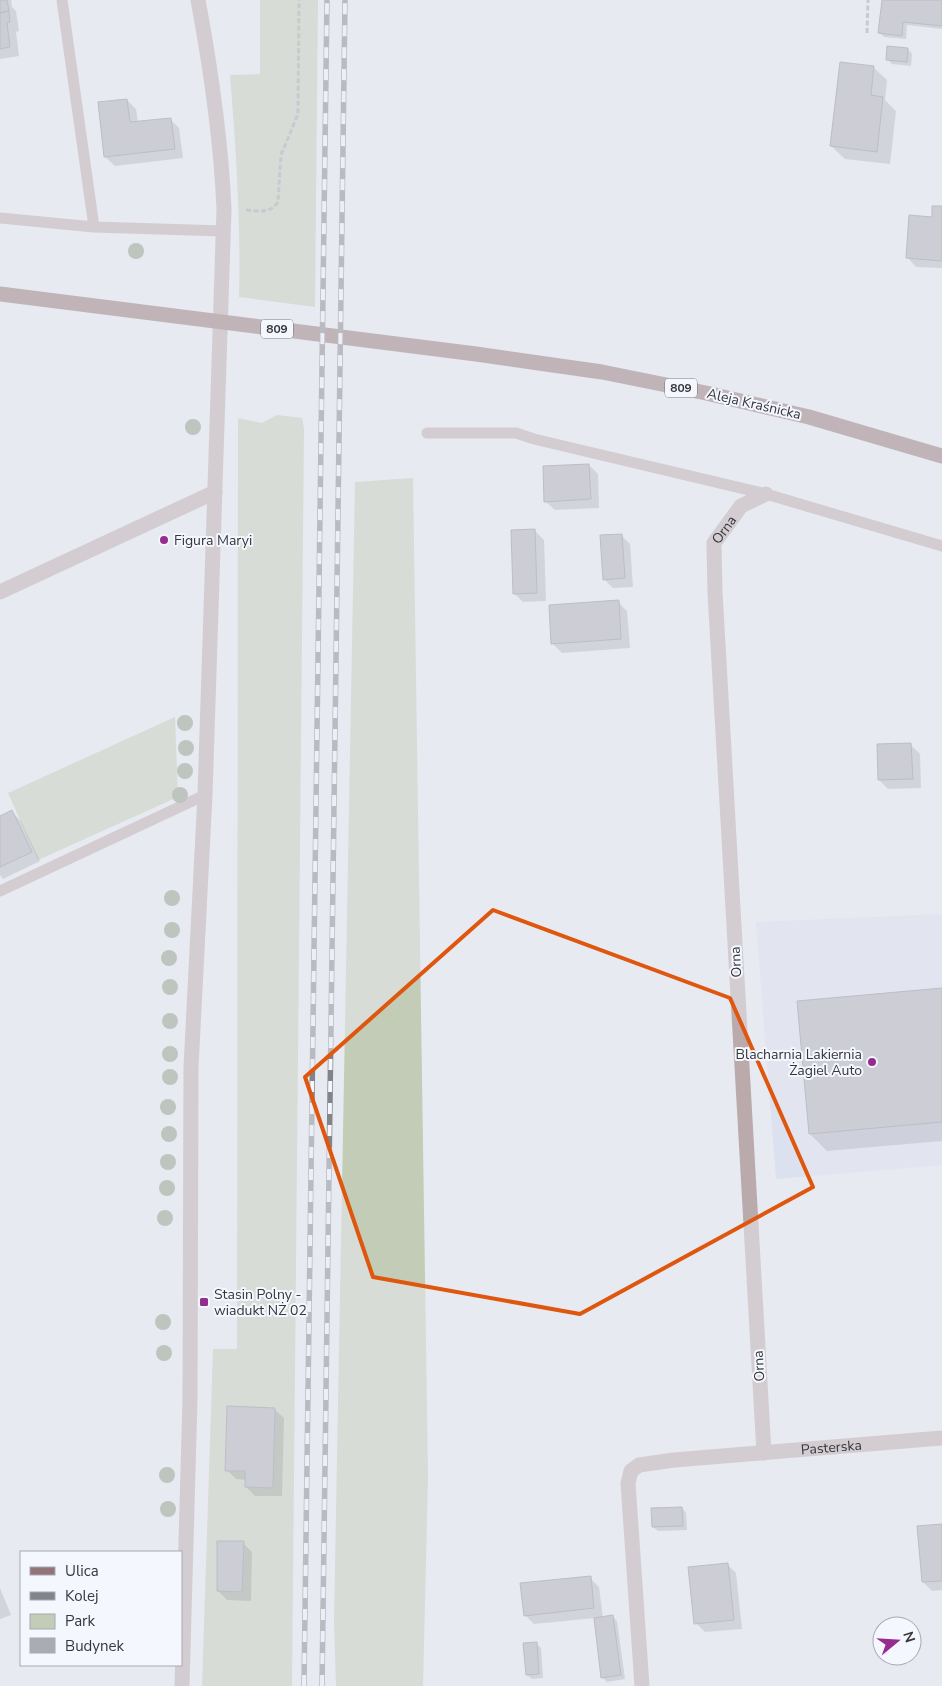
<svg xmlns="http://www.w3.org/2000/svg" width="942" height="1686" font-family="'Nunito Sans',sans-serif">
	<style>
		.built { fill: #dce1f0 }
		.green { fill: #c3ccb7 }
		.shadow { fill: #0003 }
		.building { fill: #aaacb3; stroke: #888a91 }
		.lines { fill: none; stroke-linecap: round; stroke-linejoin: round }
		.path { stroke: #a3a5aa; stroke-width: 3; stroke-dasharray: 5 2.5; stroke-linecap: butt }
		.lane { stroke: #baaaab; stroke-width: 11 }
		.street { stroke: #baaaab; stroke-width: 15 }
		.primary { stroke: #917477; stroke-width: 15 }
		.rail-casing { stroke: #838489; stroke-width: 5.5 }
		.rail { stroke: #f4f7fe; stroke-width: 4; stroke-dasharray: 11; stroke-linecap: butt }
		.tree { fill: #8c9881 }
		.marked { fill: none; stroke: #df570e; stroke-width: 4; stroke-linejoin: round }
		.poi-dot { fill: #952c8f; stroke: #f4f7fe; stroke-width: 2 }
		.labels { text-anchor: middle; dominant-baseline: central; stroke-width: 4; stroke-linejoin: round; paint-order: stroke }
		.shield { fill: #f4f7fe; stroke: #6f7175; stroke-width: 1 }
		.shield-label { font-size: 12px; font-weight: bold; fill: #36373a }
		.street-label { font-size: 14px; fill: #36373a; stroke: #f4f7fe }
		.poi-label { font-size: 14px; fill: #36373a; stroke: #f4f7fe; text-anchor: start }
	</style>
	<rect width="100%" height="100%" fill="#e7eaf1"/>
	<path class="built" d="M942 914V1165L776 1179 756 922Z"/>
	<path class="green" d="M260 0H318L315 307 239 297C241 223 236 149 230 75L260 74Z
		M277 415 302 418 304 428 292 1686H202L213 1349H237L238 418 262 423Z
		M413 478 428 1477 423 1686H336L334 1621 355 482Z
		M175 717 178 797 38 860 8 793Z"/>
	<path class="shadow" d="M0 0H11L12 7 16 11 19 31 16 32 19 56 0 59Z
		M883 0H942V29L907 25 906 39 884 37 880 33Z
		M908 49 912 54 911 66 892 64 887 59Z
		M873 67 887 80 885 100 896 111 890 164 845 159 831 146Z
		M127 100 136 109 138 123 170 119 179 128 183 158 115 166 105 157Z
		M942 208V268L916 267 907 257Z
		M589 465 598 474 599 508 555 510 545 501Z
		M535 531 544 540 546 601 523 602 514 593Z
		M621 535 630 544 633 587 613 588 604 579Z
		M618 602 627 611 630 648 562 653 553 644Z
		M911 745 920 754 921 788 888 789 879 780Z
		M12 812 21 821 40 861 3 879 0 875V817Z
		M942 990V1141L827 1151 810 1134Z
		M274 1409 284 1418 282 1496H255L246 1487V1480L236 1479 227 1470Z
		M682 1508 686 1513 687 1530 658 1531 653 1527Z
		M942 1525V1590L932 1591 923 1582Z
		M243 1543 252 1552 251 1601 227 1600 218 1591Z
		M727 1564 736 1573 742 1629 705 1632 696 1623Z
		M590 1578 599 1587 603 1618 613 1617 617 1621 625 1679 607 1682 602 1677 595 1618 534 1624 525 1615Z
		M0 1588 11 1615 0 1619Z
		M536 1643 541 1648 543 1678 532 1679 527 1675Z"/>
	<path class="building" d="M0 0H7L9 11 0 13Z
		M882 0H942V26L903 22 902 36 878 33Z
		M9 11 10 22 7 23 10 47 0 49V13Z
		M887 46 908 48 907 62 886 60Z
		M840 62 874 66 871 95 883 97 877 152 830 146Z
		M127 99 130 122 171 118 175 149 104 157 98 102Z
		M932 206H942V261L906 258 909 215 932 217Z
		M589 464 591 499 544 502 543 466Z
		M535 529 537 593 513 594 511 530Z
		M622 534 625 578 603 580 600 535Z
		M619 600 621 639 551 644 549 605Z
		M911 743 913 779 878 780 877 744Z
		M12 810 32 852 0 867V816Z
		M942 988V1122L809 1134 797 1001Z
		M227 1406 275 1408 273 1488 245 1487V1471H225Z
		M682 1507 683 1526 652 1527 651 1508Z
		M942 1524V1581L922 1582 917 1526Z
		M217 1541H244L242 1592 217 1591Z
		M728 1563 734 1620 694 1624 688 1567Z
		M591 1576 594 1608 524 1616 520 1583Z
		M613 1615 621 1675 601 1678 594 1618Z
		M537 1642 539 1674 526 1675 523 1643Z"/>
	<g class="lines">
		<path class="path" d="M867 33 868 0
			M246 210C259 211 270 214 278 202L281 155 298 114 299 0"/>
		<path class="lane" d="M62 0 94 227
			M0 218 94 227 224 231
			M427 433H516L534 439 766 494 942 546
			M0 891 205 795"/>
		<g class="street">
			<path d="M0 592 215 492"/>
			<path id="s1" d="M764 1453 715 592 714 543 741 506 766 494"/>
			<path d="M182 1686 190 1399 191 1067 205 795 224 209C221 139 211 70 198 0"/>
			<path id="s2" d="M642 1686 628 1483 631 1471 639 1465 674 1460 942 1438"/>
		</g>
		<path class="primary" d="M0 294 476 354 602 372 706 393 809 417 942 456"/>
		<defs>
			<path id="rail" d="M304 1686 327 0
				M322 1686 345 0"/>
		</defs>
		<use href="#rail" class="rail-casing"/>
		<use href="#rail" class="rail"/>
	</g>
	<g class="tree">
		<circle cx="136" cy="251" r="8"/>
		<circle cx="193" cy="427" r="8"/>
		<circle cx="185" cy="723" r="8"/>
		<circle cx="186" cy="748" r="8"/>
		<circle cx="185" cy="771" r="8"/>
		<circle cx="180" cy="795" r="8"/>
		<circle cx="172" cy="898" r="8"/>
		<circle cx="172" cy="930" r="8"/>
		<circle cx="169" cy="958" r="8"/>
		<circle cx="170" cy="987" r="8"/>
		<circle cx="170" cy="1021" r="8"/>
		<circle cx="170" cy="1054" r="8"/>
		<circle cx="170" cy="1077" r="8"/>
		<circle cx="168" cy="1107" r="8"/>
		<circle cx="169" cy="1134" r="8"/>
		<circle cx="168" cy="1162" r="8"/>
		<circle cx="167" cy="1188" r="8"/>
		<circle cx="165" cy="1218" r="8"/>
		<circle cx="163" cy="1322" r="8"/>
		<circle cx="164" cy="1353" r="8"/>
		<circle cx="167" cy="1475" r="8"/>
		<circle cx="168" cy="1509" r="8"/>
	</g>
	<path d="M0 0H942V1686H0ZM493 910 730 998 813 1187 580 1314 373 1277 305 1077Z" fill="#e7eaf1" fill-opacity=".55" fill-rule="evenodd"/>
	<path class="marked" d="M493 910 730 998 813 1187 580 1314 373 1277 305 1077Z"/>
	<g class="poi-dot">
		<circle cx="164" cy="540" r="5"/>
		<circle cx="872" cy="1062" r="5"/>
		<rect x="199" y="1297" width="10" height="10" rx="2.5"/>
	</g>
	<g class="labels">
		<g class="shield">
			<rect x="261" y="319.5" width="32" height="19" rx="4"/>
			<rect x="665" y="378.5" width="32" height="19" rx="4"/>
		</g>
		<g class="shield-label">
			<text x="277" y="329">809</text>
			<text x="681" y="388">809</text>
		</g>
		<g class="street-label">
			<text transform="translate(754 404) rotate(13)">Aleja Kraśnicka</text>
			<text stroke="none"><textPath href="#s1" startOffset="928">Orna</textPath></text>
			<text transform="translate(736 962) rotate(-93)">Orna</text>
			<text transform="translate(759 1366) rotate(-93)">Orna</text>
			<text stroke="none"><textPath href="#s2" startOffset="419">Pasterska</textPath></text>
		</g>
		<g class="poi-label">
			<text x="174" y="540">Figura Maryi</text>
			<text x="862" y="1054" text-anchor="end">Blacharnia Lakiernia<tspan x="862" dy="16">Żagiel Auto</tspan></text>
			<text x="214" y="1294">Stasin Polny -<tspan x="214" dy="16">wiadukt NŻ 02</tspan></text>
		</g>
	</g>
	<rect x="20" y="1551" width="162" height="115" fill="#f4f7fe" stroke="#a8aab0"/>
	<rect x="30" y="1567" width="25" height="8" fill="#917477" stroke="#a8aab0"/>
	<text x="65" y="1576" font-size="15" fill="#36373a">Ulica</text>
	<rect x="30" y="1592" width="25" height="8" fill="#838489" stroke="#a8aab0"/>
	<text x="65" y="1601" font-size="15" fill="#36373a">Kolej</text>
	<rect x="30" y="1614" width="25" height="15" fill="#c3ccb7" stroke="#a8aab0"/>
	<text x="65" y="1626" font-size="15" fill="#36373a">Park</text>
	<rect x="30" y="1638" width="25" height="15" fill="#aaacb3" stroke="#a8aab0"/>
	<text x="65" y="1651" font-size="15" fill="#36373a">Budynek</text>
	<g transform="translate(897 1641) rotate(72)"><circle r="24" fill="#f4f7fe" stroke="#a8aab0"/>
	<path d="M0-4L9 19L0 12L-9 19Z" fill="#952c8f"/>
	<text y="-8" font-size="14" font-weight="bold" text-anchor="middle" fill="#36373a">N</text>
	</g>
</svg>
